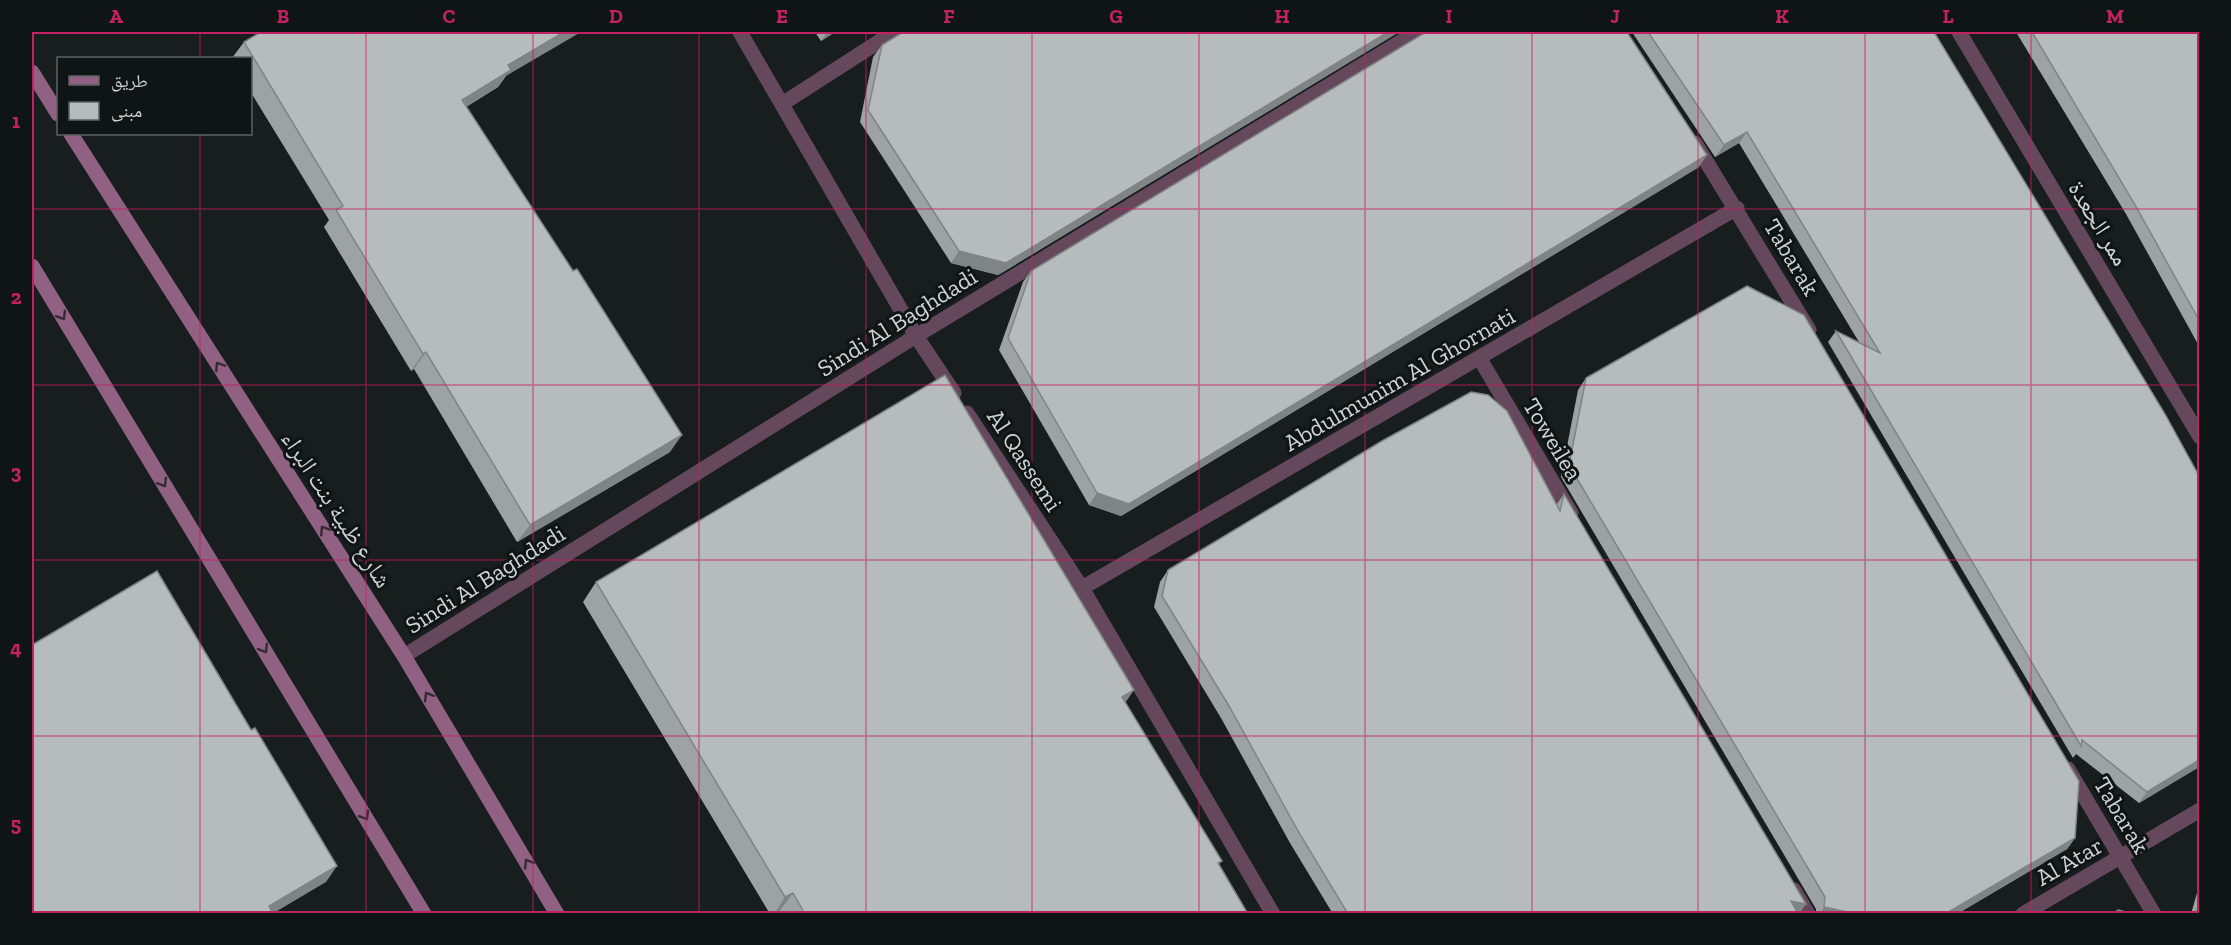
<svg xmlns="http://www.w3.org/2000/svg" width="2231" height="945" font-family="'Zilla Slab','Noto Naskh Arabic',serif">
	<style>
		.lines { fill: none; stroke-linecap: round; stroke-linejoin: round }
		.street { stroke: #66485d; stroke-width: 15 }
		.secondary { stroke: #906182; stroke-width: 15 }
		.wall { fill: #9da2a2 }
		.shaded-wall { fill: #7f8484 }
		.building { fill: #b6bcbc; stroke: #7f8484; stroke-width: 1.5 }
		.oneway { stroke: #362b35 }
		.grid { fill: none; stroke: #c32161; stroke-width: 1.5; stroke-opacity: 0.55 }
		.labels { text-anchor: middle; dominant-baseline: central; stroke-width: 6; stroke-linejoin: round; paint-order: stroke }
		.street-label { font-size: 24px; fill: #d1d4d4; stroke: #0f1414 }
		.neatline { fill: none; stroke: #c32161; stroke-width: 2 }
		.grid-label { font-size: 20px; text-anchor: middle; font-weight: bold; fill: #c32161 }
	</style>
	<rect width="100%" height="100%" fill="#181d1d"/>
	<g class="lines">
		<path class="street" d="M740 32 916 336 954 393
			M1959 32 2200 437
			M782 104 894 32
			M1695 143 1809 330
			M1480 359 1571 513
			M967 413 1082 588 1273 914
			M1082 588 1737 208
			M404 656 916 336 1417 32
			M2068 769 2154 914
			M1794 890 1808 914
			M2023 914 2200 810"/>
		<path class="secondary" d="M32 72 58 114
			M71 134 404 656 557 914
			M32 266 424 914"/>
	</g>
	<path class="wall" d="M815 32H835L821 41Z
		M903 32H1399L998 275 951 263 860 122 873 57 882 45Z
		M1632 32H1934L2199 767 2139 803 2076 754 2073 758 1828 342 1836 331 1859 342 1739 143 1715 157Z
		M2016 32H2199V346L2126 214Z
		M244 42 506 76 498 87 466 107 670 452 517 542 414 369 411 371 324 227 329 220 250 91V58H232Z
		M1699 167 1121 516 1089 505 999 350 1023 282 1031 271Z
		M1586 378 2075 838 2067 849 1957 914H1816V909L1561 477 1578 390Z
		M1564 494 1799 914H1333L1290 843 1221 718 1154 607 1160 582 1168 570 1557 504Z
		M596 582 1125 702 1222 861 1219 864 1248 914H780L779 912 777 914H770L583 602Z
		M2199 886V914H2191Z"/>
	<path class="shaded-wall" d="M564 32H581L506 76 498 87 450 117 462 100 508 65Z
		M827 32H835L821 41Z
		M1388 32H1399L998 275 951 263 959 251Z
		M1747 132 1739 143 1715 157 1724 145Z
		M1707 155 1699 167 1121 516 1089 505 1097 493Z
		M426 352 414 369 411 371 423 354Z
		M682 435 670 452 517 542 530 525Z
		M1134 690 1121 709 1122 697Z
		M2199 760V767L2139 803 2147 792Z
		M2075 838 2067 849 1957 914H1945Z
		M337 866 326 882 272 914 269 906Z
		M793 893 779 912 777 914H774L785 897Z
		M1791 901 1806 904 1799 914H1786Z
		M1824 907 1857 914H1820Z"/>
	<path class="building" d="M261 32H564L508 65 511 70 462 100 573 271 577 269 682 435 530 525 426 352 423 354 336 210 343 206 244 42Z
		M903 32H1388L1006 263 959 251 868 110 882 45Z
		M1426 32H1627L1707 155 1129 504 1097 493 1008 338 1031 271Z
		M1648 32H1934L2165 414 2199 476V760L2147 792 2082 740 2081 746 1836 331 1880 353 1747 132 1724 145Z
		M2032 32H2199V320L2134 203Z
		M1747 286 1804 315 2079 781 2075 838 1945 914H1857L1824 907 1825 897 1569 465 1586 378Z
		M945 375 1134 690 1122 697 1222 861 1218 863 1248 914H805L793 893 785 897 596 582Z
		M1471 392 1488 395 1507 411 1560 511 1564 494 1806 904 1791 901 1798 914H1348L1298 831 1229 706 1162 596 1168 570 1382 441Z
		M157 571 251 730 255 728 337 866 269 906 273 914H32V645Z
		M2199 901V914H2196Z
		M2118 910 2133 914H2113Z"/>
	<defs><path id="oneway-chevron" d="M-2-3.5L2.5 0L-2 3.5" fill="none" stroke-width="1.6" stroke-linecap="round" stroke-linejoin="round" transform="scale(1.5)"/></defs>
	<g class="oneway">
		<use href="#oneway-chevron" transform="translate(62 316) rotate(59)"/>
		<use href="#oneway-chevron" transform="translate(219 366) rotate(-123)"/>
		<use href="#oneway-chevron" transform="translate(163 483) rotate(59)"/>
		<use href="#oneway-chevron" transform="translate(324 530) rotate(-123)"/>
		<use href="#oneway-chevron" transform="translate(264 649) rotate(59)"/>
		<use href="#oneway-chevron" transform="translate(428 696) rotate(-121)"/>
		<use href="#oneway-chevron" transform="translate(365 816) rotate(59)"/>
		<use href="#oneway-chevron" transform="translate(528 863) rotate(-121)"/>
	</g>
	<path class="grid" d="M200 32V58M366 32V914M533 32V914M699 32V914M866 32V914M1032 32V914M1199 32V914M1365 32V914M1532 32V914M1698 32V914M1865 32V914M2031 32V914M200 134V914M32 209H2200M32 385H2200M32 560H2200M32 736H2200"/>
	<g class="labels">
		<g class="street-label">
			<text transform="translate(2099 223) rotate(59)">ممر الجعدة</text>
			<text transform="translate(1792 257) rotate(59)">Tabarak</text>
			<text transform="translate(897 322) rotate(-32)">Sindi Al Baghdadi</text>
			<text transform="translate(1399 379) rotate(-30)">Abdulmunim Al Ghornati</text>
			<text transform="translate(1553 439) rotate(59)">Toweilea</text>
			<text transform="translate(1025 460) rotate(57)">Al Qassemi</text>
			<text transform="translate(337 509) rotate(57)">شارع ظبية بنت البراء</text>
			<text transform="translate(485 579) rotate(-32)">Sindi Al Baghdadi</text>
			<text transform="translate(2122 815) rotate(59)">Tabarak</text>
			<text transform="translate(2069 861) rotate(-30)">Al Atar</text>
		</g>
	</g>
	<rect width="2231" height="945" fill="none" stroke="#0f1414" stroke-width="66"/>
	<rect x="57" y="57" width="195" height="78" fill="#0f1414" stroke="#5d6161" stroke-width="1.5"/>
	<rect x="69" y="76" width="30" height="9" fill="#906182" stroke="#5d6161" stroke-width="1.5"/>
	<text x="111" y="87" font-size="18" fill="#d1d4d4">طريق</text>
	<rect x="69" y="102" width="30" height="18" fill="#b6bcbc" stroke="#5d6161" stroke-width="1.5"/>
	<text x="111" y="117" font-size="18" fill="#d1d4d4">مبنى</text>
	<rect x="33" y="33" width="2165" height="879" class="neatline"/>
	<g class="grid-label">
		<text x="116" y="23">A</text>
		<text x="283" y="23">B</text>
		<text x="449" y="23">C</text>
		<text x="616" y="23">D</text>
		<text x="782" y="23">E</text>
		<text x="949" y="23">F</text>
		<text x="1116" y="23">G</text>
		<text x="1282" y="23">H</text>
		<text x="1449" y="23">I</text>
		<text x="1615" y="23">J</text>
		<text x="1782" y="23">K</text>
		<text x="1948" y="23">L</text>
		<text x="2115" y="23">M</text>
		<text x="16" y="128">1</text>
		<text x="16" y="304">2</text>
		<text x="16" y="479">3</text>
		<text x="16" y="655">4</text>
		<text x="16" y="831">5</text>
	</g>
</svg>
